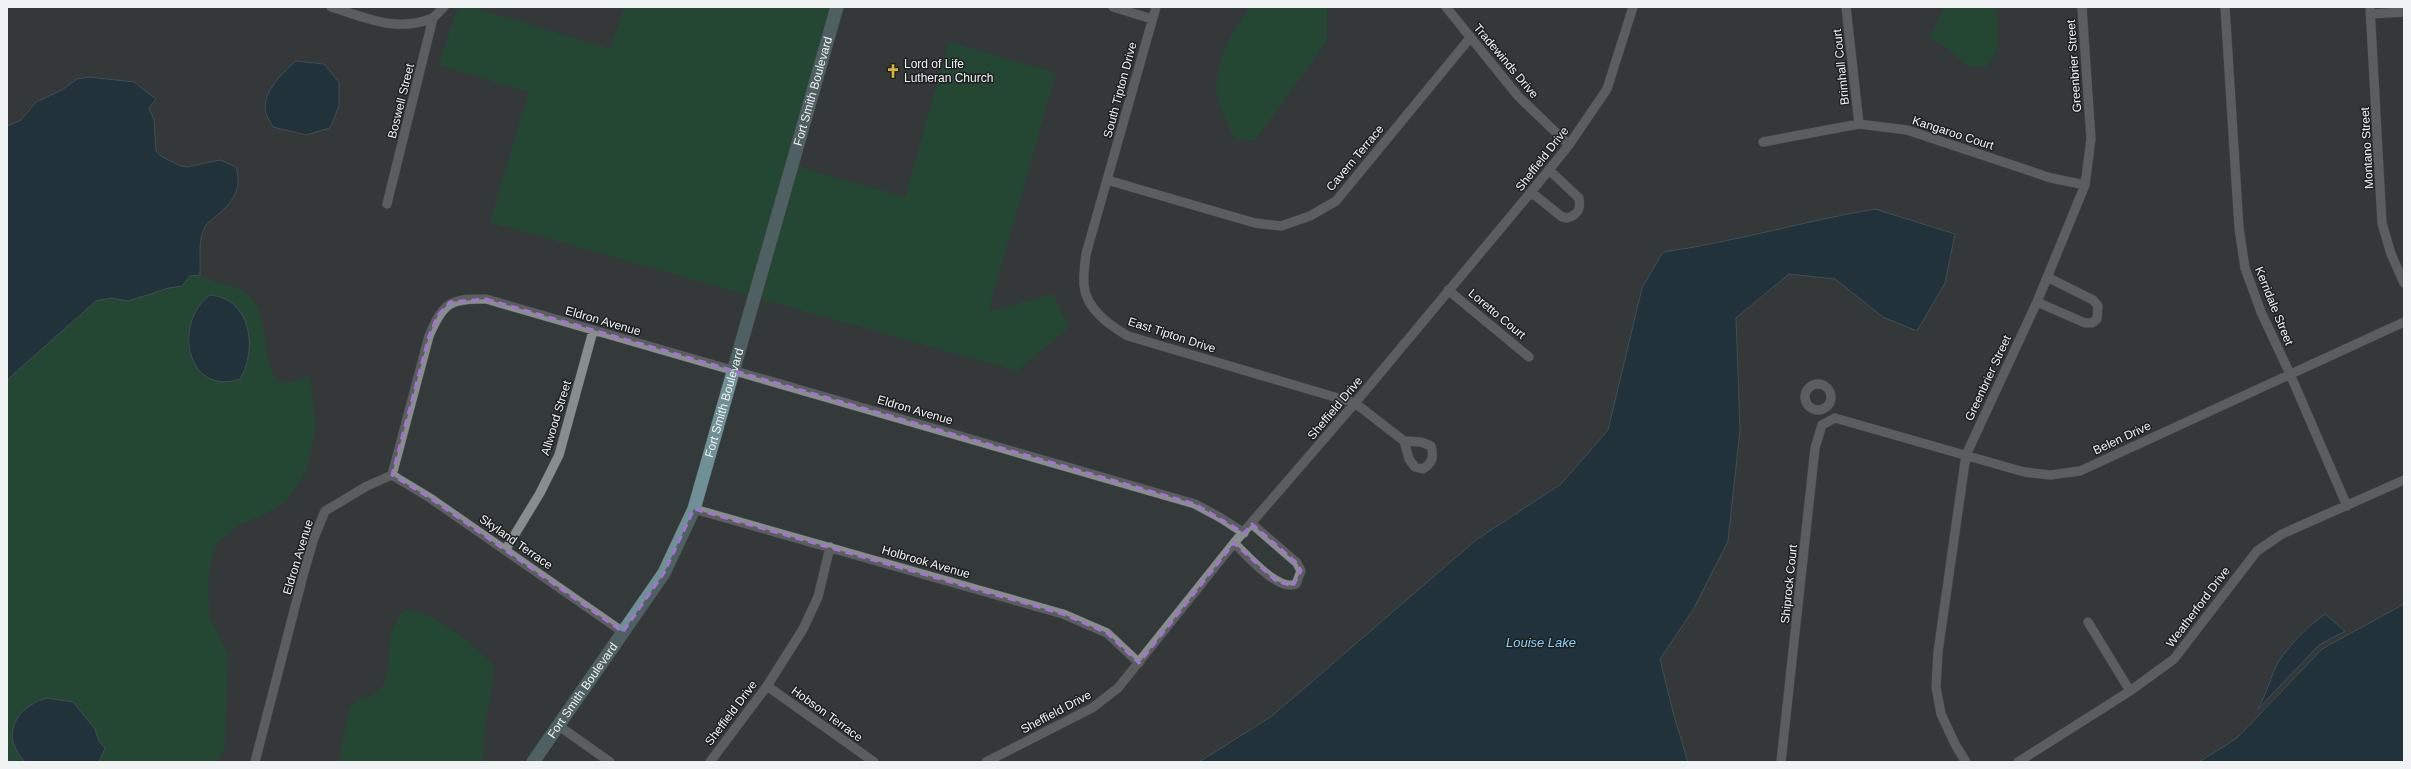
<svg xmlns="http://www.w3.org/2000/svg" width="2411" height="769" font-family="Arial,sans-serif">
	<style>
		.green { fill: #105930; fill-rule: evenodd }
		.water { fill: #092c3d; stroke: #4e6874 }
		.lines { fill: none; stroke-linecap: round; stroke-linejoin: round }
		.street-casing { stroke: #535757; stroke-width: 10 }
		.secondary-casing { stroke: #535757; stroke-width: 14 }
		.street { stroke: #888d8d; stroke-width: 9 }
		.secondary { stroke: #6f9096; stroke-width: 13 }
		.marked { fill: none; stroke: #a472d1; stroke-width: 3; stroke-dasharray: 8 5; stroke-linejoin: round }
		.labels { text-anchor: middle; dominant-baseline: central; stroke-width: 3; stroke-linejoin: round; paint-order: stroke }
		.street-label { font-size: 12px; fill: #f0f3f3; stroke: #1e2020 }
		.poi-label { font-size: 12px; fill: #f0f3f3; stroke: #1e2020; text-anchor: start }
		.water-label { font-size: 13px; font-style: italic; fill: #88d1fa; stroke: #1e2020 }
	</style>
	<rect width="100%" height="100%" fill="#343939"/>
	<path class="green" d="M458 7H472L610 49 625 7 831 8 750 296 490 222 529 92 439 65Z
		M1250 7H1327V41L1255 140 1235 139C1229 126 1216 101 1217 86 1217 58 1234 29 1250 7Z
		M1945 7H1995C1998 28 2003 52 1985 67L1968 66 1947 48 1932 40V33Z
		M949 42 1056 73 988 312 1053 294 1069 327 1017 371 761 299 799 167 905 197Z
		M200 275C215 286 239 283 252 299 270 321 260 363 279 382H290L310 376 316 427 306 471 287 501 263 515 238 525 215 545 208 576 209 615 228 654 225 747 217 762H99L105 748 99 742 95 729 73 702 47 698 35 702 18 715 17 755 25 762H7V380L96 301 111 298 128 301 169 288 182 286 190 276ZM210 295 220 296 251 348 245 370 240 379H211C206 374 199 370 195 364 179 342 191 309 210 295Z
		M408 609C443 618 467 640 493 665 494 688 487 708 484 730 483 741 486 751 482 762H339L349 709 358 699C411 693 371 634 408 609Z"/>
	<path class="water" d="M296 61 324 64 339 82V106L330 128 306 135 273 127C271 123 267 118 266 113 261 92 283 73 296 61Z
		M89 77 134 82 156 99 149 108 154 120 156 151 161 156 178 165 187 167 220 160 236 167C243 189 232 203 215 217 212 220 208 222 206 225 197 239 201 260 200 275L190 276 182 286 169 288 128 301 111 298 96 301 7 380V126L21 120 36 102 62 90 77 79Z
		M1875 209 1955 234 1945 283 1917 331 1883 317 1835 279 1789 274 1736 318 1740 430 1728 541 1693 610 1660 659 1674 716 1688 762H1199L1272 716 1476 540 1561 484 1608 430 1642 288 1663 252C1735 242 1804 221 1875 209Z
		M210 295C251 298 258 349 240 379 187 397 172 323 210 295Z
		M2404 604V762H2199L2237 738 2322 649Z
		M2325 614 2345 631 2319 645 2257 710C2267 695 2270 676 2279 661 2291 643 2308 626 2325 614Z
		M47 698 73 702 95 729 99 742 105 748 99 762H25C0 736 15 707 47 698Z"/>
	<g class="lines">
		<defs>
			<path id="street" d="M331 7C367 18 396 33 433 18
				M1113 7 1152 19
				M1156 7 1086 254C1085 264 1083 275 1084 285 1086 309 1109 325 1128 336L1355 403 1404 441 1409 459 1415 467 1423 469C1433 462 1434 457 1431 446L1421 442 1404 441
				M1446 7 1518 96 1569 145
				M1846 7 1859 124
				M2225 7 2239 228 2245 268 2261 312 2290 374 2347 506
				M2370 7 2382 223 2391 254 2404 283
				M2370 14 2404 12
				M1763 142 1859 124 1907 130 2051 178 2085 185
				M1107 180 1255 223 1281 226 1310 216 1336 201 1470 38
				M1531 192 1562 217 1567 218C1578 215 1581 209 1579 198L1549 170
				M387 204 433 18 444 7
				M1448 290 1529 357
				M2037 302 2085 323H2092L2097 319 2098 306 2093 300 2047 277
				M1805 397a13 13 0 1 1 26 0a13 13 0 1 1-26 0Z
				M392 475 430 498 623 632
				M694 509 1063 614 1107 633 1139 663
				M1234 543C1247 555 1278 592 1296 584L1301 571 1297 563 1252 524
				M506 549 540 493 559 455 593 331
				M2088 622 2130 691
				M767 686 874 762
				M559 726 610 762
				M255 762 304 572 314 538 325 511 367 486 392 475 429 336C443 303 450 298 486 299L1195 504 1221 518 1244 533
				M710 762 767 686 803 629 818 597 830 547
				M986 762 1092 708 1118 688 1234 543 1355 403 1531 192 1569 145 1607 89 1633 7
				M1781 762 1815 448 1822 425 1835 418 2024 472 2050 475 2080 471 2404 322
				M1966 762 1956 746 1941 714 1936 687 1938 652 1966 455 2037 302 2085 185 2091 139 2082 7
				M2018 762 2130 691 2174 659 2257 551 2282 534 2404 480"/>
			<g id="secondary">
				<path id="s1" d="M533 762 664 573 694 509 837 7"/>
			</g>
		</defs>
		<use href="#street" class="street-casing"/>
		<use href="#secondary" class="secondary-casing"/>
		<use href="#street" class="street"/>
		<use href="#secondary" class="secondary"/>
	</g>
	<path d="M0 0H2411V769H0ZM486 299 1195 504 1244 533 1252 524 1297 563 1301 571 1293 586 1276 581 1234 543 1139 663 1107 633 1063 614 694 509 664 573 623 632 430 498 392 475 429 336 438 315 450 302Z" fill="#343939" fill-opacity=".55" fill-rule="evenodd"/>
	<path class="marked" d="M486 299 1195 504 1244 533 1252 524 1297 563 1301 571 1293 586 1276 581 1234 543 1139 663 1107 633 1063 614 694 509 664 573 623 632 430 498 392 475 429 336 438 315 450 302Z"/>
	<defs>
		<symbol id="church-bare" viewBox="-9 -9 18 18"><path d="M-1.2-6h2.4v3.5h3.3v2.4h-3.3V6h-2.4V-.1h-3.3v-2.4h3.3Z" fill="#d8b434" stroke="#1e2020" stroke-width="2.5" paint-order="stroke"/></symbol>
	</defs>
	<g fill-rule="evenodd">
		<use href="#church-bare" x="883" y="61" width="20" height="20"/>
	</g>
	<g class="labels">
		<g class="street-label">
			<text transform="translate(1506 61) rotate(50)">Tradewinds Drive</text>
			<text transform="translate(2074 66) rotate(-94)">Greenbrier Street</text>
			<text transform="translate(1841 67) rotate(-96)">Brimhall Court</text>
			<text transform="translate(1120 90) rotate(-75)">South Tipton Drive</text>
			<text stroke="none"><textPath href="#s1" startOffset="735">Fort Smith Boulevard</textPath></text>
			<text transform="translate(401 101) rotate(-76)">Boswell Street</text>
			<text transform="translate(1953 133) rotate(18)">Kangaroo Court</text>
			<text transform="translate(2367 148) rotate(-93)">Montano Street</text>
			<text transform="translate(1355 158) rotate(-50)">Cavern Terrace</text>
			<text transform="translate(1542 159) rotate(-52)">Sheffield Drive</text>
			<text transform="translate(2274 306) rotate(68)">Kerridale Street</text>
			<text transform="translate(1497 314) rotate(40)">Loretto Court</text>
			<text transform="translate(603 321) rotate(16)">Eldron Avenue</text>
			<text transform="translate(1172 335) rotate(18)">East Tipton Drive</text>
			<text transform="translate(1988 378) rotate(-65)">Greenbrier Street</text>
			<text stroke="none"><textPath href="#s1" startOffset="411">Fort Smith Boulevard</textPath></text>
			<text transform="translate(1335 408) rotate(-50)">Sheffield Drive</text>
			<text transform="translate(915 410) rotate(16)">Eldron Avenue</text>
			<text transform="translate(556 418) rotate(-73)">Allwood Street</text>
			<text transform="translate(2122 438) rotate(-25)">Belen Drive</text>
			<text transform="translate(516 542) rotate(35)">Skyland Terrace</text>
			<text transform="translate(298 557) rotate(-73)">Eldron Avenue</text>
			<text transform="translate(926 562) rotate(16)">Holbrook Avenue</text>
			<text transform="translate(1789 584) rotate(-84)">Shiprock Court</text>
			<text transform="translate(2198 607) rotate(-53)">Weatherford Drive</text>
			<text stroke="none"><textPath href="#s1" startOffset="87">Fort Smith Boulevard</textPath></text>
			<text transform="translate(1056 712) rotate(-28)">Sheffield Drive</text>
			<text transform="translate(731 713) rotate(-53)">Sheffield Drive</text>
			<text transform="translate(827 714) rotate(36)">Hobson Terrace</text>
		</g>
		<g class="poi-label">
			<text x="904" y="64">Lord of Life<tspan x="904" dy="14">Lutheran Church</tspan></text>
		</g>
		<g class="water-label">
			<text x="1541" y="642">Louise Lake</text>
		</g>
	</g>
	<rect width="2411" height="769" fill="none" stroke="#f0f3f3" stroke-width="16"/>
</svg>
